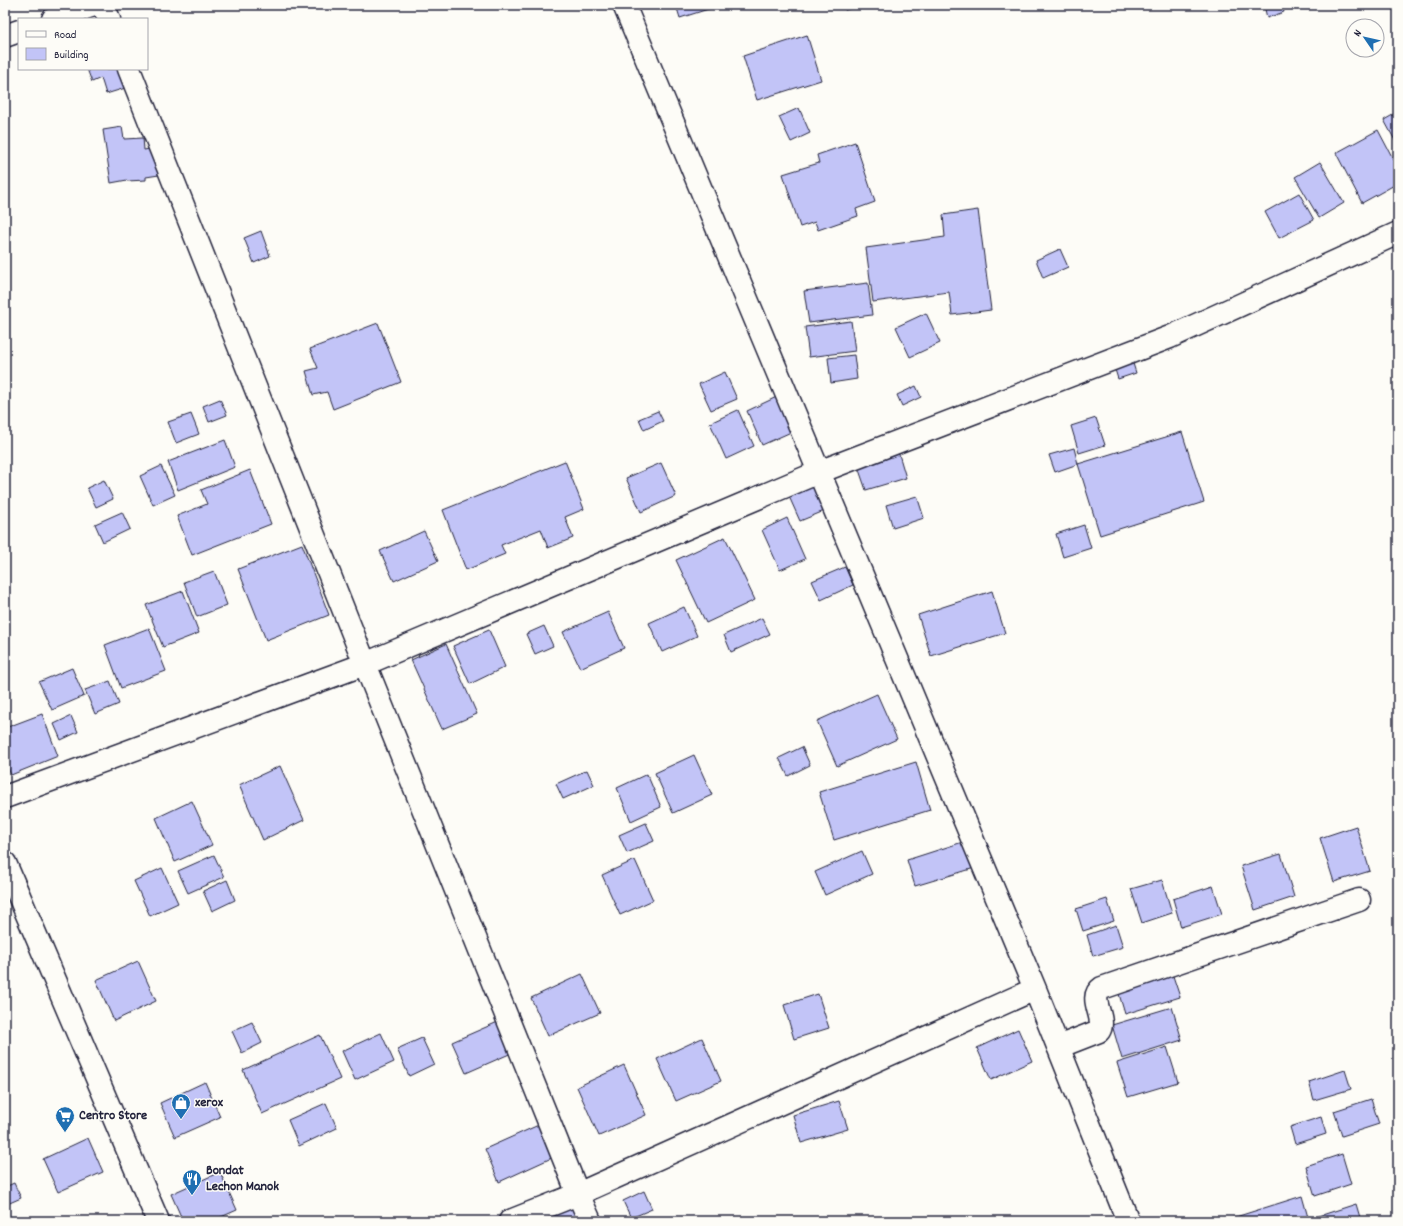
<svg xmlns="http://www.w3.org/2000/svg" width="1403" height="1226" font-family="Dekko,sans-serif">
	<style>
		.building { fill: #c2c4f7; stroke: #22223b }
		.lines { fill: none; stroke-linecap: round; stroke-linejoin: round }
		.street-casing { stroke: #22223b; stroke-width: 25 }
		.secondary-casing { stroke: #22223b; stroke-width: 25 }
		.street { stroke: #fdfcf7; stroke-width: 22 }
		.secondary { stroke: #fdfcf7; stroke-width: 22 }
		.labels { text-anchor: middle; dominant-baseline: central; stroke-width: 3; stroke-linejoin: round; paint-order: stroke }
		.poi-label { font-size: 14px; font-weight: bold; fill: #22223b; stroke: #fdfcf7; text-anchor: start }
	</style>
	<rect width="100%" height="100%" fill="#fdfcf7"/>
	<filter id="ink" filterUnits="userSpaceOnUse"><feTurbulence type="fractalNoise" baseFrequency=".025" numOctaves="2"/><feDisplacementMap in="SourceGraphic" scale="8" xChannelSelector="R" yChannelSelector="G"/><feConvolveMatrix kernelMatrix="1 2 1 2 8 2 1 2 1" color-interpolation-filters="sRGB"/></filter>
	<g filter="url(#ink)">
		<path class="building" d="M676 5H721L680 18Z
			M844 5H863L845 10Z
			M1264 5H1282L1284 12 1267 18Z
			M807 35 821 80 757 100 743 56Z
			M87 69H126L132 86 106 94 101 78 92 82Z
			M799 108 810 133 791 142 779 117Z
			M1398 112V146L1384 120Z
			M122 127 124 139 143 138 144 150 155 148 159 175 146 177V180L127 181V180L111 183 103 130Z
			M1378 130 1398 168V183L1362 203 1336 153Z
			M855 142 875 202 856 209 858 216 818 230 815 222 800 227 783 174 819 163 817 155Z
			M1320 162 1344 203 1319 218 1295 177Z
			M1299 193 1314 220 1279 238 1265 212Z
			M978 210 991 310 952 315 949 292 873 302 866 248 945 237 943 215Z
			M261 231 270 256 254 263 244 238Z
			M1060 249 1068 267 1043 278 1036 260Z
			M868 283 872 315 809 323 804 291Z
			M926 313 940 343 910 357 896 327Z
			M851 321 855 351 809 357 805 327Z
			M378 323 401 382 333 409 327 392 313 395 306 371 318 368 310 349Z
			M1130 354 1136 373 1118 379 1112 360Z
			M854 355 857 379 831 383 828 358Z
			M725 372 737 399 711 410 699 384Z
			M916 386 921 397 902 406 897 395Z
			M785 393 800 428 762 445 747 411Z
			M220 399 227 415 209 422 203 406Z
			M738 410 754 446 726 459 710 423Z
			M658 411 663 421 644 430 639 419Z
			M191 414 199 434 176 443 168 422Z
			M1096 418 1105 445 1079 453 1071 426Z
			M1182 432 1204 502 1100 535 1078 464Z
			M225 440 235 467 178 490 168 462Z
			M1074 448 1078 464 1055 472 1049 455Z
			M898 451 906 478 866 490 857 464Z
			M565 461 584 509 565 517 573 538 548 548 541 529 501 545 505 554 466 570 443 510Z
			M661 463 676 496 641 512 626 478Z
			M161 466 175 495 153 505 140 476Z
			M250 470 271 524 192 555 177 516 207 504 201 490Z
			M815 479 829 509 800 521 787 492Z
			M104 480 113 499 96 507 87 488Z
			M917 496 924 518 893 528 886 505Z
			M122 512 130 529 103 542 95 524Z
			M787 518 805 559 780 570 762 530Z
			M1084 525 1091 548 1063 557 1056 534Z
			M424 531 438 561 394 581 380 551Z
			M725 537 755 600 706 623 676 560Z
			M302 544 329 615 266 640 238 569Z
			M845 567 853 585 821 600 812 581Z
			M214 571 227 605 197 617 184 582Z
			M183 591 199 633 163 647 146 605Z
			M992 591 1005 633 931 656 918 615Z
			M684 607 697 636 662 652 649 623Z
			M608 612 624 648 580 668 563 632Z
			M762 618 770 634 731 652 724 635Z
			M544 626 553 646 535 654 526 634Z
			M149 628 166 671 121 688 105 645Z
			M489 630 505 667 470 684 453 646Z
			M446 644 477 714 442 729 411 660Z
			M72 668 84 696 52 710 39 682Z
			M110 681 119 704 95 714 85 690Z
			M877 694 897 739 837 766 817 721Z
			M42 714 58 756 11 775 5 760V728Z
			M71 716 78 732 61 740 54 724Z
			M802 747 810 765 788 776 779 758Z
			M694 755 712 795 673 813 655 773Z
			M916 762 930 810 834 840 819 792Z
			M280 766 304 820 263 840 239 785Z
			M587 770 594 785 563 799 556 784Z
			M647 774 661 807 631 821 617 788Z
			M192 801 212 845 175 862 156 818Z
			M646 823 654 841 627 853 619 835Z
			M1356 826 1370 871 1334 882 1320 838Z
			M972 839 981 866 915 886 907 860Z
			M862 851 872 874 825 895 815 872Z
			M1281 854 1294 897 1255 910 1241 866Z
			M214 855 224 877 188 893 178 871Z
			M635 860 653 900 620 915 602 875Z
			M162 868 178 903 150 916 134 881Z
			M227 880 235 900 212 911 203 891Z
			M1162 880 1172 913 1142 923 1131 889Z
			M1213 886 1222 914 1181 927 1173 899Z
			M1107 899 1114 921 1083 931 1076 909Z
			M1116 925 1123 947 1093 956 1087 935Z
			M138 961 156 1001 114 1021 96 980Z
			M1170 967 1180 997 1125 1014 1116 984Z
			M582 974 600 1013 548 1036 531 998Z
			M818 994 829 1028 794 1039 784 1005Z
			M1172 1007 1182 1040 1122 1059 1112 1025Z
			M500 1021 514 1052 466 1073 452 1042Z
			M252 1022 262 1043 242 1053 232 1031Z
			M1018 1029 1032 1061 991 1080 977 1048Z
			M381 1033 394 1062 355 1080 342 1051Z
			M320 1035 340 1079 262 1114 243 1070Z
			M422 1038 434 1064 409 1076 397 1049Z
			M702 1038 721 1081 676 1101 657 1059Z
			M1167 1047 1178 1082 1128 1097 1117 1063Z
			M624 1065 646 1115 599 1136 577 1087Z
			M1345 1070 1351 1089 1314 1100 1309 1082Z
			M205 1082 220 1117 175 1137 160 1103Z
			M1371 1099 1379 1124 1342 1136 1334 1111Z
			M839 1101 848 1129 801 1143 793 1115Z
			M326 1103 337 1128 299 1146 288 1120Z
			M1321 1117 1326 1134 1295 1144 1290 1127Z
			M543 1123 558 1155 499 1182 485 1149Z
			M88 1138 103 1172 58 1192 43 1159Z
			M1342 1154 1351 1184 1315 1196 1306 1166Z
			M220 1172 237 1210 212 1221H183L171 1194Z
			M14 1183 21 1198 5 1205V1187Z
			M644 1191 652 1209 631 1218 623 1201Z
			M1302 1196 1309 1221H1223Z
			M1356 1204 1361 1221H1317L1316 1217Z
			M574 1205 581 1221H538Z"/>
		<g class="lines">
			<defs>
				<path id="street" d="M103 5 109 19
					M624 5 1035 989 1128 1221
					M53 19 94 5
					M5 36 19 31
					M129 69 365 664 578 1194 590 1221
					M5 797 365 664 819 472 1170 337 1398 233
					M1058 1047 1099 1031C1107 1018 1087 998 1102 988L1359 900
					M510 1221 578 1194 1035 989"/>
				<path id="secondary" d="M5 863 158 1221"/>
			</defs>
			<use href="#street" class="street-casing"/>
			<use href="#secondary" class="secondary-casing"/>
			<use href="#street" class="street"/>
			<use href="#secondary" class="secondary"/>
		</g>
	</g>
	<defs>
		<symbol id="shop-pin" viewBox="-11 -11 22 30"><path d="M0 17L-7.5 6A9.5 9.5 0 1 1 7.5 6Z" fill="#1f6fb2" stroke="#fdfcf7"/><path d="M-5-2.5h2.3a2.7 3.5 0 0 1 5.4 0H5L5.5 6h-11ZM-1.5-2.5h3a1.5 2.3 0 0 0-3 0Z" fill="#fff"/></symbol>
		<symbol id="supermarket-pin" viewBox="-11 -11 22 30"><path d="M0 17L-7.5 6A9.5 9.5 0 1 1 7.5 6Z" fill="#1f6fb2" stroke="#fdfcf7"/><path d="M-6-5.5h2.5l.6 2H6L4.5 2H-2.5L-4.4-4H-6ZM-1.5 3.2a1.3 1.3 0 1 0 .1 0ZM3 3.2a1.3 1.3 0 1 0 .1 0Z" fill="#fff"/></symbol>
		<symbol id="restaurant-pin" viewBox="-11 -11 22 30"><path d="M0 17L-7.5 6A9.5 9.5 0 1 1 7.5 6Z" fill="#1f6fb2" stroke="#fdfcf7"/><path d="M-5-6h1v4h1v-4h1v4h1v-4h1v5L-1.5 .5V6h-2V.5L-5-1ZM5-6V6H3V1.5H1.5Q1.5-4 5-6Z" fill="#fff"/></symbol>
	</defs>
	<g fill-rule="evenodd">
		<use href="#shop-pin" x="170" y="1092" width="22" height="30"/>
		<use href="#supermarket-pin" x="54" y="1105" width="22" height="30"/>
		<use href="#restaurant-pin" x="181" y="1168" width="22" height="30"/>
	</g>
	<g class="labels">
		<g class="poi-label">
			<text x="195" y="1103">xerox</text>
			<text x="79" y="1116">Centro Store</text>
			<text x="206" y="1171">Bondat<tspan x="206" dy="16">Lechon Manok</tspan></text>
		</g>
	</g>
	<rect width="1403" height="1226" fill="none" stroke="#fdfcf7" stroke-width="20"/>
	<rect x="10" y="10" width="1383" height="1206" fill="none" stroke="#22223b" stroke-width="1.5" filter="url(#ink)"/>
	<rect x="18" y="18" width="130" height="52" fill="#fdfcf7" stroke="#a5a5ac"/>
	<rect x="26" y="31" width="20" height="6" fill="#fdfcf7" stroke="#a5a5ac"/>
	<text x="54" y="38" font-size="12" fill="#22223b">Road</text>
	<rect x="26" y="48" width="20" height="12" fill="#c2c4f7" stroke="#a5a5ac"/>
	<text x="54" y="58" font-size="12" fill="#22223b">Building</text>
	<g transform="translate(1365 38) rotate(304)"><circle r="19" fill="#fdfcf7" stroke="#a5a5ac"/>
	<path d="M0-3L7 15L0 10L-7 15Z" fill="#1f6fb2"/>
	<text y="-6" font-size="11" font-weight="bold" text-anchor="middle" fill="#22223b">N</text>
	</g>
</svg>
